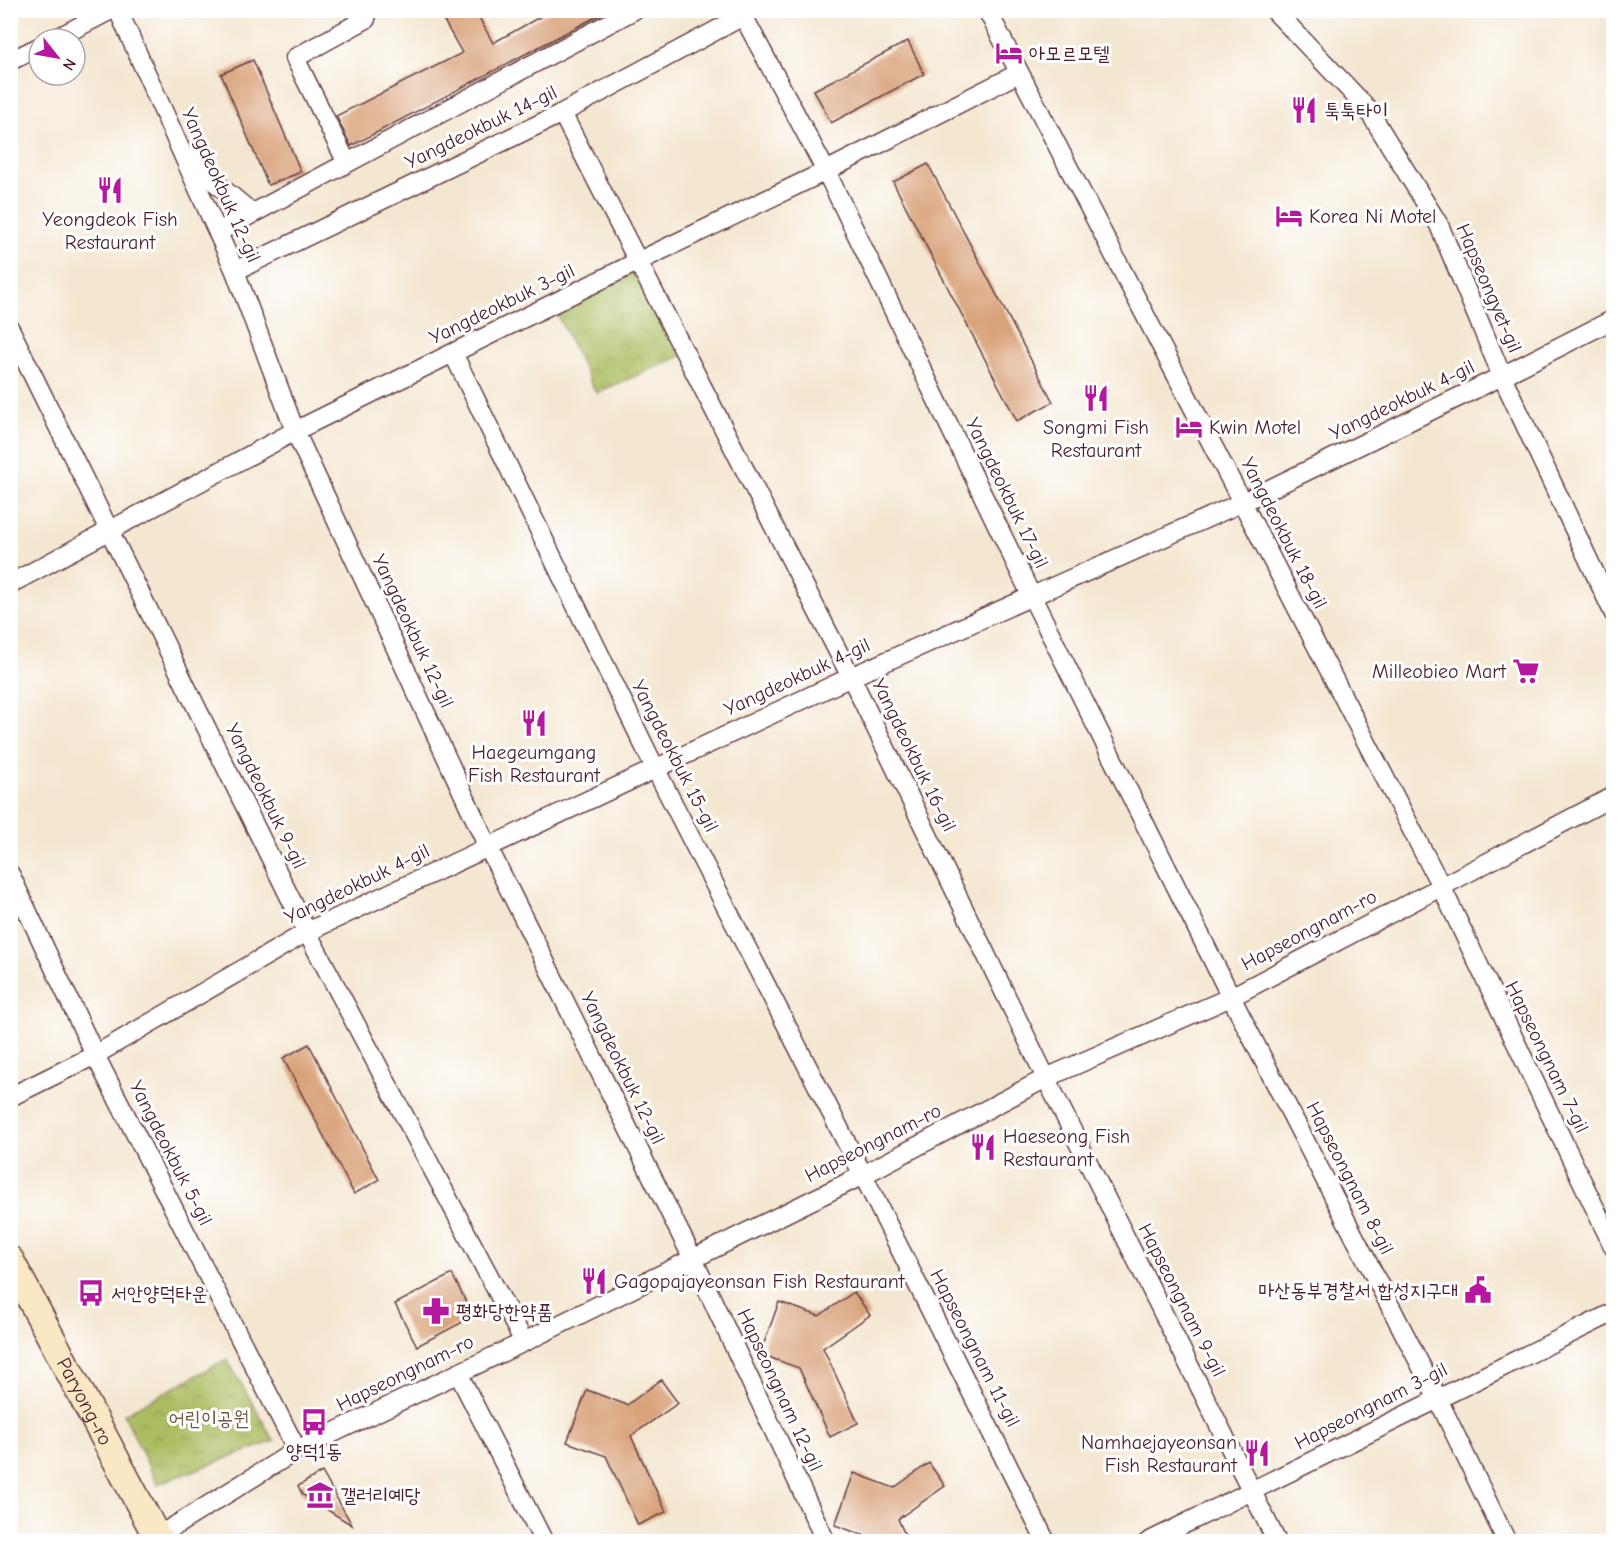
<svg xmlns="http://www.w3.org/2000/svg" width="1624" height="1552" font-family="'Comic Neue','Poor Story',sans-serif">
	<style>
		.park { fill: url(#park-crowns); stroke: #7a6e46; stroke-width: 1.5 }
		.building { fill: #d9a37a }
		.lines { fill: none; stroke-linecap: round; stroke-linejoin: round }
		.minor-casing { stroke: #643d44; stroke-width: 21 }
		.secondary-casing { stroke: #643d44; stroke-width: 30 }
		.minor { stroke: #fff; stroke-width: 18 }
		.secondary { stroke: #fae7c3; stroke-width: 27 }
		.labels { text-anchor: middle; dominant-baseline: central; stroke-width: 6; stroke-linejoin: round; paint-order: stroke }
		.poi-label { font-size: 20px; fill: #4a1f2b; stroke: #fff; text-anchor: start }
		.street-label { font-size: 20px; fill: #4a1f2b; stroke: #fff }
		.park-label { font-size: 20px; fill: #6c563e; stroke: #fff }
	</style>
	<defs>
		<pattern id="park-crowns" width="20" height="18" patternUnits="userSpaceOnUse" patternTransform="scale(1.5)"><rect width="20" height="18" fill="#abbd60"/><path d="M2 6a3 3 0 1 1 6 0M12 15a3 3 0 1 1 6 0" fill="none" stroke="#8d994f"/></pattern>
	</defs>
	<rect width="100%" height="100%" fill="#fff"/>
	<filter id="ink" filterUnits="userSpaceOnUse"><feTurbulence type="fractalNoise" baseFrequency=".0167" numOctaves="2"/><feDisplacementMap in="SourceGraphic" scale="12" xChannelSelector="R" yChannelSelector="G"/><feConvolveMatrix kernelMatrix="1 2 1 2 8 2 1 2 1" color-interpolation-filters="sRGB"/></filter>
	<filter id="wash" filterUnits="userSpaceOnUse"><feTurbulence type="fractalNoise" baseFrequency=".008" numOctaves="4" result="noise"/><feDisplacementMap in="SourceGraphic" scale="24" xChannelSelector="R" yChannelSelector="G"/><feGaussianBlur stdDeviation="1.35" result="paint"/><feColorMatrix in="noise" values="0 0 0 0 0 0 0 0 0 0 0 0 0 0 0 0 0 1.4 0 .05"/><feComposite in="paint" operator="in"/></filter>
	<g filter="url(#wash)">
		<rect width="100%" height="100%" fill="#f4e7d1"/>
		<path class="park" d="M639 261 686 354 596 393 552 304Z
			M227 1359 274 1441 157 1484 124 1414Z"/>
		<g id="blocks">
			<path class="building" d="M438 10H475L493 43 552 10H609L351 146 336 116 462 53Z
				M908 41 924 74 831 123 814 90Z
				M253 60 301 172 268 185 221 74Z
				M928 164 1053 402 1017 421 893 182Z
				M309 1044 379 1180 354 1194 283 1058Z
				M452 1274 467 1304 461 1323 417 1346 395 1304Z
				M854 1292 870 1315 823 1348 858 1423 830 1437 799 1368 760 1354 779 1302 819 1316Z
				M661 1380 678 1403 631 1436 666 1512 638 1525 606 1456 567 1442 587 1390 627 1405Z
				M929 1463 945 1486 898 1519 908 1542H875L874 1539 835 1525 854 1473 894 1488Z
				M322 1472 352 1525 303 1495 298 1486Z"/>
		</g>
	</g>
	<g filter="url(#ink)">
		<use href="#blocks" fill-opacity="0" stroke="#643d44" stroke-width="1.5"/>
		<g class="lines">
			<defs>
				<path id="minor" d="M118 10 235 271 295 431 488 847 693 1259 826 1542
					M740 10 826 171 1032 597 1231 997 1437 1397 1507 1542
					M987 10 1441 886 1614 1248
					M1274 10 1367 108 1439 225 1502 376 1614 614
					M55 39 111 10
					M10 61 39 47
					M562 113 851 677 1046 1078 1277 1542
					M194 157 199 169 252 213
					M347 163 295 58 366 19
					M218 232 634 10
					M235 271 562 113 743 16
					M10 329 307 932 524 1342
					M453 353 655 768 863 1175 1046 1542
					M10 584 295 431 639 261 826 171 1019 73
					M10 874 95 1055 297 1450
					M10 1097 95 1055 307 932 851 677 1243 502 1502 376 1614 319
					M458 1373 544 1542
					M157 1537 297 1450 524 1342 863 1175 1046 1078 1231 997 1614 796
					M1148 1542 1614 1312"/>
				<g id="secondary">
					<path id="s1" d="M10 1260 157 1537 163 1542"/>
				</g>
			</defs>
			<use href="#minor" class="minor-casing"/>
			<use href="#secondary" class="secondary-casing"/>
			<use href="#minor" class="minor"/>
			<use href="#secondary" class="secondary"/>
		</g>
	</g>
	<defs>
		<symbol id="hotel-bare" viewBox="-9 -9 18 18"><path d="M-6-4.5h1.5V1H6V5H4.5V3h-9V5H-6ZM-4 0a1.8 1.8 0 1 1 3.6 0ZM.5 0V-2.5h3Q6-2.5 6 0Z" fill="#b5179e" stroke="#fff" stroke-width="2.5" paint-order="stroke"/></symbol>
		<symbol id="restaurant-bare" viewBox="-9 -9 18 18"><path d="M-5-6h1v4h1v-4h1v4h1v-4h1v5L-1.5 .5V6h-2V.5L-5-1ZM5-6V6H3V1.5H1.5Q1.5-4 5-6Z" fill="#b5179e" stroke="#fff" stroke-width="2.5" paint-order="stroke"/></symbol>
		<symbol id="supermarket-bare" viewBox="-9 -9 18 18"><path d="M-6-5.5h2.5l.6 2H6L4.5 2H-2.5L-4.4-4H-6ZM-1.5 3.2a1.3 1.3 0 1 0 .1 0ZM3 3.2a1.3 1.3 0 1 0 .1 0Z" fill="#b5179e" stroke="#fff" stroke-width="2.5" paint-order="stroke"/></symbol>
		<symbol id="civic-bare" viewBox="-9 -9 18 18"><path d="M-.6-6.5H3V-4.5H.6V-3L4-1V1h2V6H-6V1h2V-1L-.6-3ZM-1.2 2.5V6h2.4V2.5Z" fill="#b5179e" stroke="#fff" stroke-width="2.5" paint-order="stroke"/></symbol>
		<symbol id="bus-bare" viewBox="-9 -9 18 18"><path d="M-5-6H5V4H4V6H2V4H-2V6H-4V4H-5ZM-3.5-4V0h7V-4ZM-3.5 1.2v1.5H-2V1.2ZM2 1.2v1.5H3.5V1.2Z" fill="#b5179e" stroke="#fff" stroke-width="2.5" paint-order="stroke"/></symbol>
		<symbol id="pharmacy-bare" viewBox="-9 -9 18 18"><path d="M-2-6h4v4h4v4h-4v4h-4v-4h-4v-4h4Z" fill="#b5179e" stroke="#fff" stroke-width="2.5" paint-order="stroke"/></symbol>
		<symbol id="museum-bare" viewBox="-9 -9 18 18"><path d="M0-6L6-3V-2H-6V-3ZM-5-1h2V3h-2ZM-1-1h2V3h-2ZM3-1h2V3H3ZM-6 4H6V6H-6Z" fill="#b5179e" stroke="#fff" stroke-width="2.5" paint-order="stroke"/></symbol>
	</defs>
	<g fill-rule="evenodd">
		<use href="#hotel-bare" x="990" y="34" width="38" height="38"/>
		<use href="#restaurant-bare" x="1285" y="91" width="38" height="38"/>
		<use href="#restaurant-bare" x="91" y="171" width="38" height="38"/>
		<use href="#hotel-bare" x="1270" y="197" width="38" height="38"/>
		<use href="#restaurant-bare" x="1077" y="379" width="38" height="38"/>
		<use href="#hotel-bare" x="1170" y="408" width="38" height="38"/>
		<use href="#supermarket-bare" x="1507" y="652" width="38" height="38"/>
		<use href="#restaurant-bare" x="515" y="704" width="38" height="38"/>
		<use href="#restaurant-bare" x="964" y="1128" width="38" height="38"/>
		<use href="#restaurant-bare" x="575" y="1262" width="38" height="38"/>
		<use href="#civic-bare" x="1459" y="1271" width="38" height="38"/>
		<use href="#bus-bare" x="72" y="1274" width="38" height="38"/>
		<use href="#pharmacy-bare" x="417" y="1292" width="38" height="38"/>
		<use href="#bus-bare" x="295" y="1403" width="38" height="38"/>
		<use href="#restaurant-bare" x="1238" y="1434" width="38" height="38"/>
		<use href="#museum-bare" x="301" y="1476" width="38" height="38"/>
	</g>
	<g class="labels">
		<g class="poi-label">
			<text x="1029" y="53">아모르모텔</text>
			<text x="1324" y="110">툭툭타이</text>
			<text x="1309" y="216">Korea Ni Motel</text>
			<text x="110" y="219" text-anchor="middle">Yeongdeok Fish<tspan x="110" dy="23">Restaurant</tspan></text>
			<text x="1096" y="427" text-anchor="middle">Songmi Fish<tspan x="1096" dy="23">Restaurant</tspan></text>
			<text x="1209" y="427">Kwin Motel</text>
			<text x="1506" y="671" text-anchor="end">Milleobieo Mart</text>
			<text x="534" y="752" text-anchor="middle">Haegeumgang<tspan x="534" dy="23">Fish Restaurant</tspan></text>
			<text x="1003" y="1136">Haeseong Fish<tspan x="1003" dy="23">Restaurant</tspan></text>
			<text x="614" y="1281">Gagopajayeonsan Fish Restaurant</text>
			<text x="1458" y="1290" text-anchor="end">마산동부경찰서 합성지구대</text>
			<text x="111" y="1293">서안양덕타운</text>
			<text x="456" y="1311">평화당한약품</text>
			<text x="1237" y="1442" text-anchor="end">Namhaejayeonsan<tspan x="1237" dy="23">Fish Restaurant</tspan></text>
			<text x="314" y="1451" text-anchor="middle">양덕1동</text>
			<text x="340" y="1495">갤러리예당</text>
		</g>
		<g class="street-label">
			<text transform="translate(481 127) rotate(-26)">Yangdeokbuk 14-gil</text>
			<text transform="translate(221 185) rotate(66)">Yangdeokbuk 12-gil</text>
			<text transform="translate(1489 288) rotate(67)">Hapseongyet-gil</text>
			<text transform="translate(502 304) rotate(-26)">Yangdeokbuk 3-gil</text>
			<text transform="translate(1402 400) rotate(-26)">Yangdeokbuk 4-gil</text>
			<text transform="translate(1007 493) rotate(64)">Yangdeokbuk 17-gil</text>
			<text transform="translate(1284 533) rotate(63)">Yangdeokbuk 18-gil</text>
			<text transform="translate(413 631) rotate(65)">Yangdeokbuk 12-gil</text>
			<text transform="translate(797 677) rotate(-25)">Yangdeokbuk 4-gil</text>
			<text transform="translate(914 755) rotate(64)">Yangdeokbuk 16-gil</text>
			<text transform="translate(675 756) rotate(63)">Yangdeokbuk 15-gil</text>
			<text transform="translate(266 796) rotate(64)">Yangdeokbuk 9-gil</text>
			<text transform="translate(357 884) rotate(-26)">Yangdeokbuk 4-gil</text>
			<text transform="translate(1309 930) rotate(-28)">Hapseongnam-ro</text>
			<text transform="translate(1547 1057) rotate(64)">Hapseongnam 7-gil</text>
			<text transform="translate(623 1068) rotate(64)">Yangdeokbuk 12-gil</text>
			<text transform="translate(873 1143) rotate(-27)">Hapseongnam-ro</text>
			<text transform="translate(171 1153) rotate(63)">Yangdeokbuk 5-gil</text>
			<text transform="translate(1350 1178) rotate(63)">Hapseongnam 8-gil</text>
			<text transform="translate(1182 1300) rotate(63)">Hapseongnam 9-gil</text>
			<text transform="translate(975 1348) rotate(63)">Hapseongnam 11-gil</text>
			<text transform="translate(405 1373) rotate(-26)">Hapseongnam-ro</text>
			<text transform="translate(780 1390) rotate(65)">Hapseongnam 12-gil</text>
			<text stroke="none"><textPath href="#s1" startOffset="160">Paryong-ro</textPath></text>
			<text transform="translate(1371 1406) rotate(-27)">Hapseongnam 3-gil</text>
		</g>
		<g class="park-label">
			<text x="209" y="1418">어린이공원</text>
		</g>
	</g>
	<rect width="1624" height="1552" fill="none" stroke="#fff" stroke-width="36"/>
	<g transform="translate(57 57) rotate(121)"><circle r="28" fill="#ffffff" stroke="#b7a5aa" stroke-width="1.5"/>
	<path d="M0-4.5L10 22L0 15L-10 22Z" fill="#b5179e"/>
	<text y="-9" font-size="16" font-weight="bold" text-anchor="middle" fill="#4a1f2b">N</text>
	</g>
</svg>
